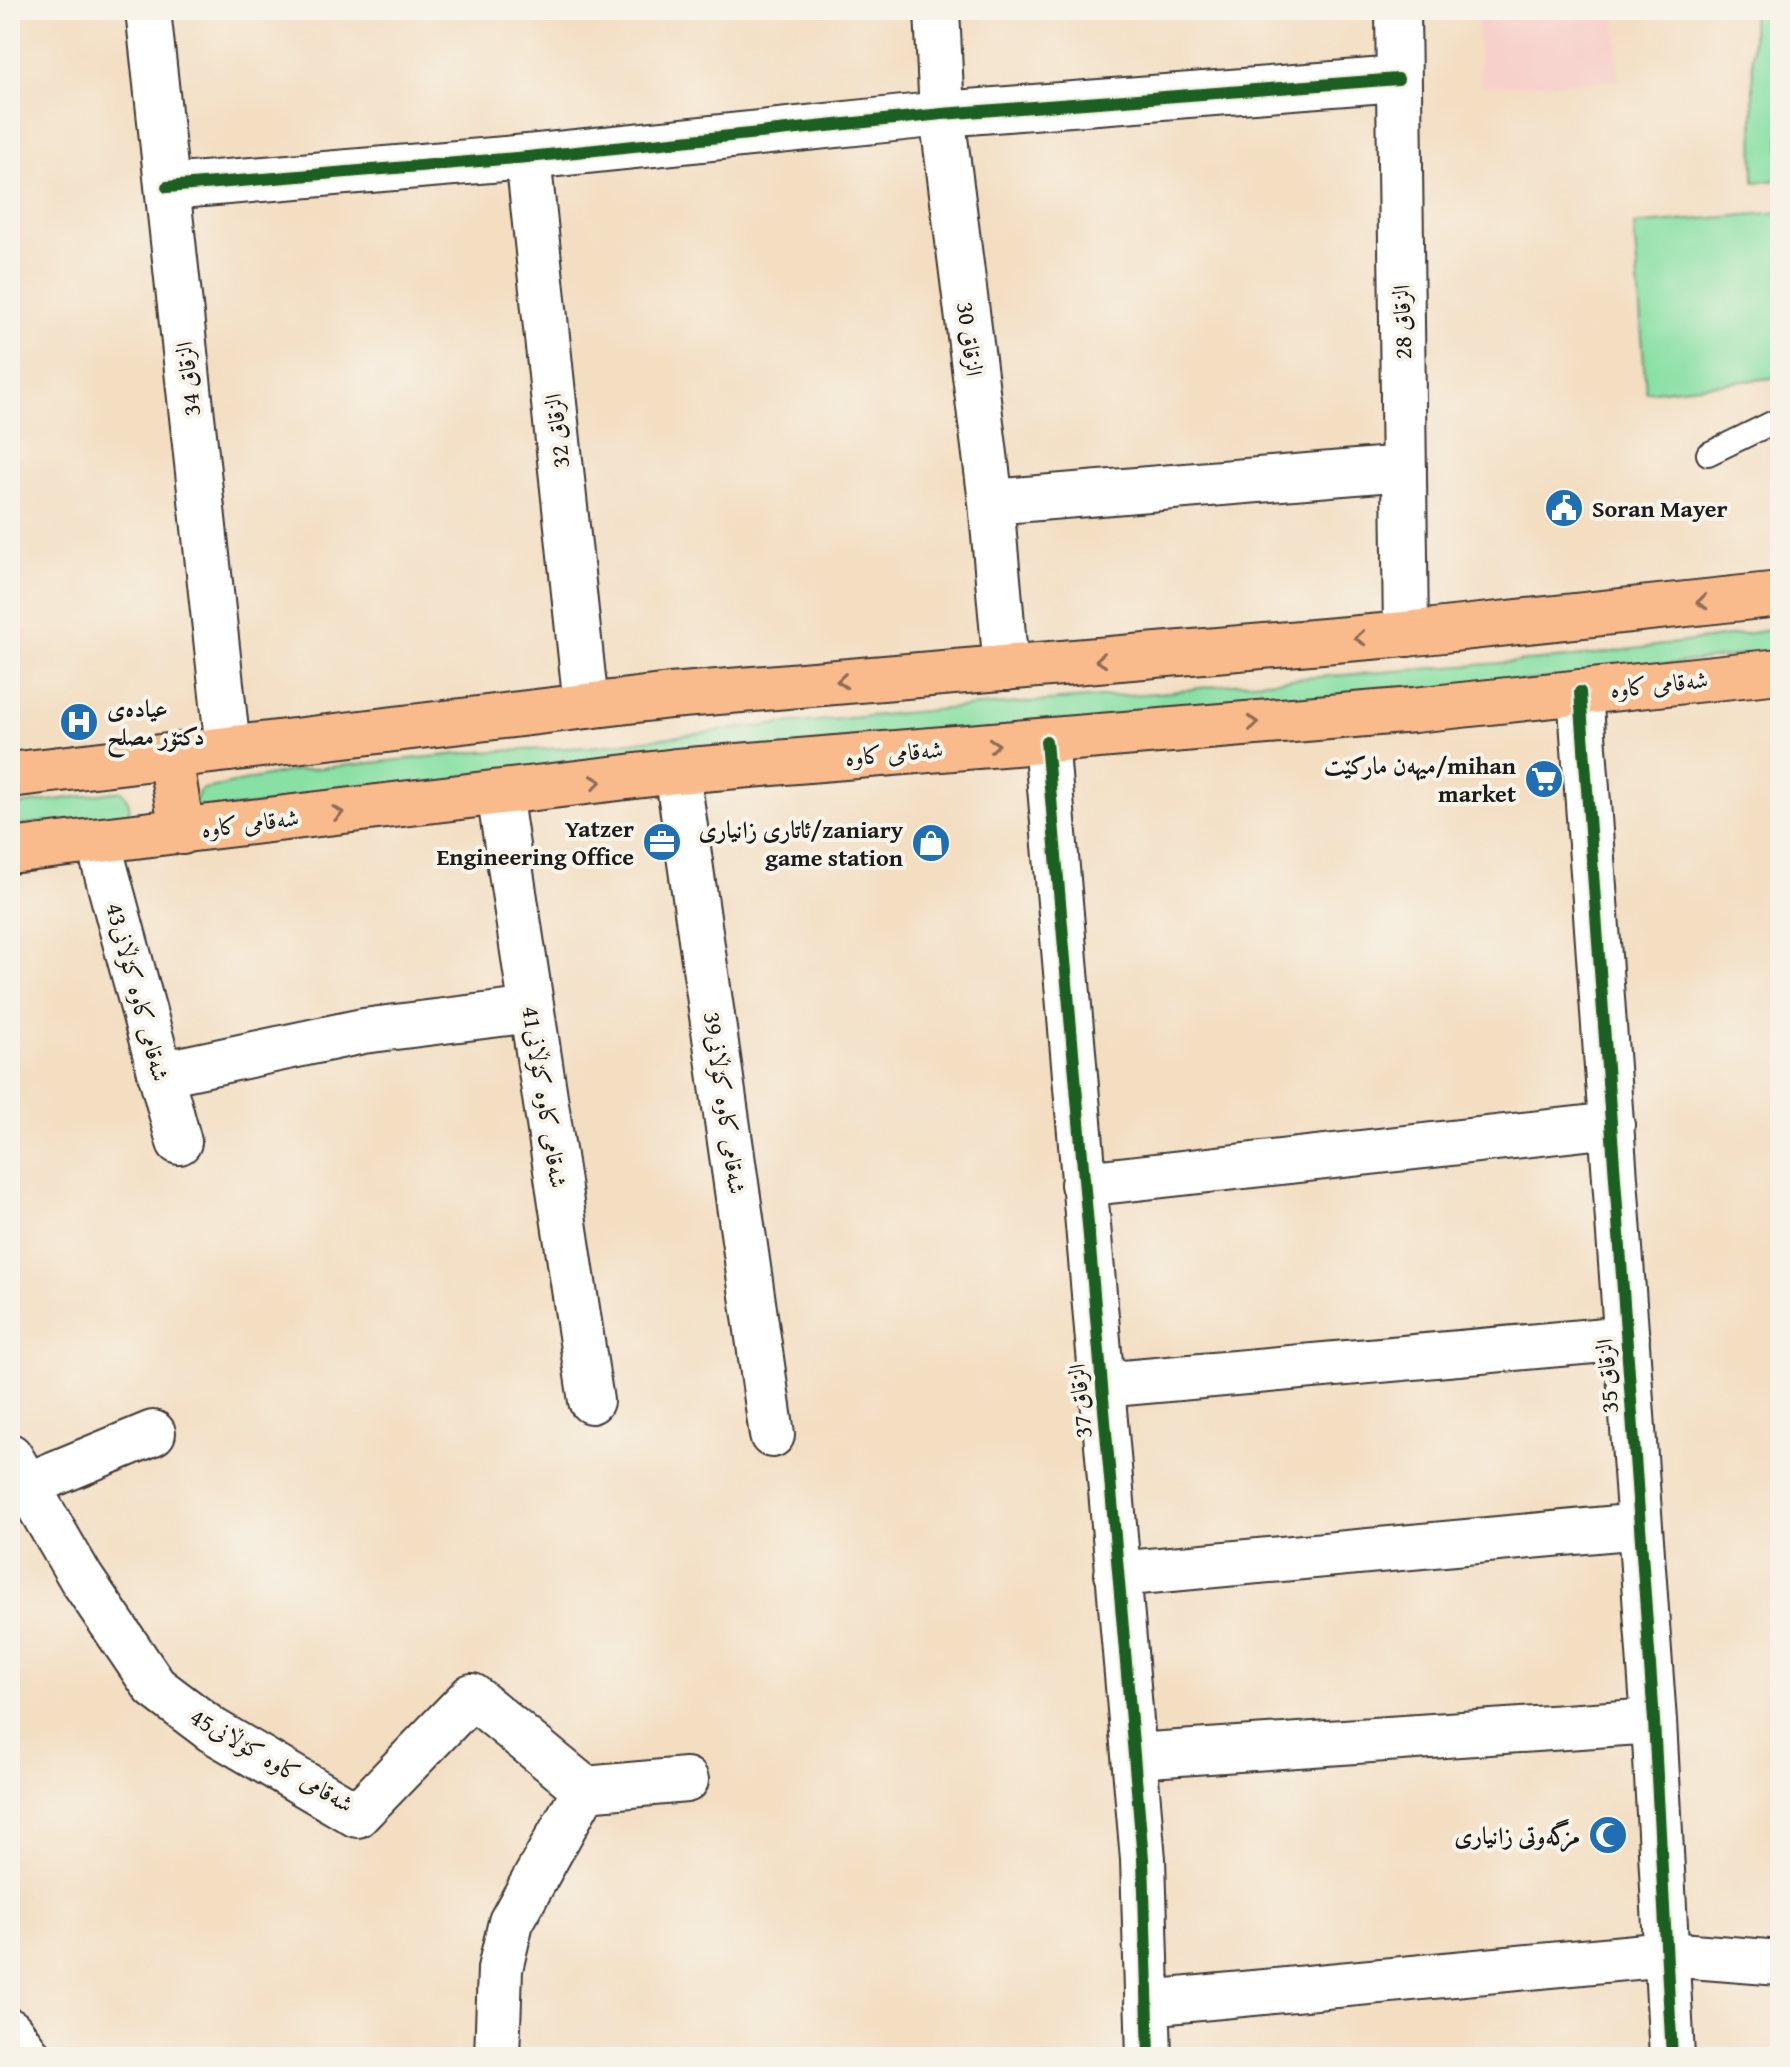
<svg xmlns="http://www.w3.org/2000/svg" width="1790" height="2067" font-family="'Gentium Book Plus',Amiri,serif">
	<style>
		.built { fill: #f7d0cb }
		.green { fill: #89e0a4; stroke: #527e60; stroke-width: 2 }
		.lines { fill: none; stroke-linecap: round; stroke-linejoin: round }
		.lane-casing { stroke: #3c3935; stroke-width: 26 }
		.street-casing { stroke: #3c3935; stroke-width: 48 }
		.primary-casing { stroke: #3c3935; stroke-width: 48 }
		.lane { stroke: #fff; stroke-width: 22 }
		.street { stroke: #fff; stroke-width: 44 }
		.primary { stroke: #fabb8c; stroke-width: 44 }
		.cycleway-casing { stroke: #f7f3e8; stroke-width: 17 }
		.cycleway { stroke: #1b5e20; stroke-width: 12 }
		.oneway { stroke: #8b6c54 }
		.labels { text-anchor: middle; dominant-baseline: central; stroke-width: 8; stroke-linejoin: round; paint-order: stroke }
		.street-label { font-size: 24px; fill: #1c1c1c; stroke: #f7f3e8 }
		.poi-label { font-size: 24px; font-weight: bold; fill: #1c1c1c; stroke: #f7f3e8; text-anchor: end }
	</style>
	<rect width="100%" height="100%" fill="#f7f3e8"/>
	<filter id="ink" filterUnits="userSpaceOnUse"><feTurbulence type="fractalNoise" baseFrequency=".0125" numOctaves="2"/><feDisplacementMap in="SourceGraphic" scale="16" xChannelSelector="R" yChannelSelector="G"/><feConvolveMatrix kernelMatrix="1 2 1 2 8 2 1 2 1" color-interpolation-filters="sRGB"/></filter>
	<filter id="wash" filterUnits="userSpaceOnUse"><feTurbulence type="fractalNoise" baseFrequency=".006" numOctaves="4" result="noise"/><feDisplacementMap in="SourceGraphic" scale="32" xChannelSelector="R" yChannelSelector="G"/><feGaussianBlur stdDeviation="1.8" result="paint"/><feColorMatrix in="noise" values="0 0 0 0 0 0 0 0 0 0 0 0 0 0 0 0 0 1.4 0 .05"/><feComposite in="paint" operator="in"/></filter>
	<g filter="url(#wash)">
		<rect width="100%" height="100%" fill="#f3dec2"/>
		<path class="built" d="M1477 10H1616L1619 80 1480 86Z"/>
		<path class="green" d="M1752 10H1780V180L1754 182Z
			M1780 212V377L1646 392 1634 225Z
			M1780 629V650L1567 677 200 811 194 804 200 790 291 771 479 752 589 747 742 728 967 707 1170 692 1239 683 1568 658Z
			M122 791 129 803V815L10 826V806Z"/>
	</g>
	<g filter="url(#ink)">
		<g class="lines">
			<defs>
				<path id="lane" d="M1708 454 1780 419"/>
				<path id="street" d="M148 10 228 749
					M937 10 942 114 991 502 1006 668
					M1398 10 1406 634
					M528 157 586 706
					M167 187 528 157 942 114 1398 79
					M991 502 1404 468
					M1580 692 1654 1721 1672 2057
					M1046 741 1143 1859 1149 2057
					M677 771 772 1435
					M499 793 591 1401
					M98 841 179 1142
					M160 1074 363 1031 532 1010
					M1083 1184 1612 1125
					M1101 1385 1627 1338
					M10 1456 81 1578 155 1687 212 1730 357 1815 472 1696 585 1789 511 1922 500 1969 497 2057
					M27 1485 153 1433
					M1117 1574 1640 1526
					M1134 1756 1654 1721
					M585 1789 686 1780
					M1147 2003 1667 1954 1780 1963
					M10 2031 29 2057"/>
				<path id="primary" d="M170 756 182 832
					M10 775 670 696 1406 634 1780 594
					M10 851 677 771 1414 710 1780 671"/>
			</defs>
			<use href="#lane" class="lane-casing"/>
			<use href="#street" class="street-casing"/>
			<use href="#primary" class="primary-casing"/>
			<use href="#lane" class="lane"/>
			<use href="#street" class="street"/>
			<use href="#primary" class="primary"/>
			<defs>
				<path id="cycleway" d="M167 187 528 157 942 114 1398 79
					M1580 692 1654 1721 1672 2057
					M1046 741 1143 1859 1149 2057"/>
			</defs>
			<use href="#cycleway" class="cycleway-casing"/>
			<use href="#cycleway" class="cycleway"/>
		</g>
		<defs><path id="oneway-chevron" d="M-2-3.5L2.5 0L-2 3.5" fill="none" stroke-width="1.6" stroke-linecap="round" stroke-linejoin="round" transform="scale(2)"/></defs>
		<g class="oneway">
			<use href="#oneway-chevron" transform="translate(1702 602) rotate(174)"/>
			<use href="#oneway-chevron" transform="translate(1360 638) rotate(175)"/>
			<use href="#oneway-chevron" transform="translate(1101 660) rotate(175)"/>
			<use href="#oneway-chevron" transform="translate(842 681) rotate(175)"/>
			<use href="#oneway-chevron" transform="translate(1253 723) rotate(-5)"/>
			<use href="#oneway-chevron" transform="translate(994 745) rotate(-5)"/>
			<use href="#oneway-chevron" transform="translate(596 782) rotate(-7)"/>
			<use href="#oneway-chevron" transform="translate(338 813) rotate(-7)"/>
		</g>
	</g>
	<defs>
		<symbol id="civic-disc" viewBox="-11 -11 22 22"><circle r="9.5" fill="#1f6fb2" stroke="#f7f3e8"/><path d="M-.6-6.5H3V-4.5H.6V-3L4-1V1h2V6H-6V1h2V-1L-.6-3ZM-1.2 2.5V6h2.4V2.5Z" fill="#fff"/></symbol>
		<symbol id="hospital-disc" viewBox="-11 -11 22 22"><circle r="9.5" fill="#1f6fb2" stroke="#f7f3e8"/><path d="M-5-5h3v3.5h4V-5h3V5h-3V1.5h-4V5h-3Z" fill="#fff"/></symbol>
		<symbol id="supermarket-disc" viewBox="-11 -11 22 22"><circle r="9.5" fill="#1f6fb2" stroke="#f7f3e8"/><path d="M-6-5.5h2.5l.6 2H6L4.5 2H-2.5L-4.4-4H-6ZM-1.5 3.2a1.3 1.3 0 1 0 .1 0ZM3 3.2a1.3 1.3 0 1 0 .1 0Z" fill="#fff"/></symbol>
		<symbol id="office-disc" viewBox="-11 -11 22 22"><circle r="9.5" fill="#1f6fb2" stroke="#f7f3e8"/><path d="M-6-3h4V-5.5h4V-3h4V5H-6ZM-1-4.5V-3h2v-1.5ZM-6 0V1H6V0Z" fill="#fff"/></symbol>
		<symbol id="shop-disc" viewBox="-11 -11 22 22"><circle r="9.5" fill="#1f6fb2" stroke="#f7f3e8"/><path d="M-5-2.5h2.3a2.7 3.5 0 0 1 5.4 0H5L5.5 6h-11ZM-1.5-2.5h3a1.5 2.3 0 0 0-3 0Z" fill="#fff"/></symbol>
		<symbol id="mosque-disc" viewBox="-11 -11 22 22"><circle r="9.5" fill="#1f6fb2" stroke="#f7f3e8"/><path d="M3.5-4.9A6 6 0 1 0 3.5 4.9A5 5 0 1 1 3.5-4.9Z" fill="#fff"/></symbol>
	</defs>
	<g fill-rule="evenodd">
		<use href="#civic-disc" x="1542" y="486" width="44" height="44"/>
		<use href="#hospital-disc" x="57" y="700" width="44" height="44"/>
		<use href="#supermarket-disc" x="1522" y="757" width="44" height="44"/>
		<use href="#office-disc" x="640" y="820" width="44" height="44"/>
		<use href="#shop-disc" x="909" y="821" width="44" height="44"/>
		<use href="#mosque-disc" x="1586" y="1813" width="44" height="44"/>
	</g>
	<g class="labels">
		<g class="street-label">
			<text transform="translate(1402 322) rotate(-91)">الزقاق 28</text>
			<text transform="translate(970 339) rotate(83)">الزقاق 30</text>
			<text transform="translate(188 379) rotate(-96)">الزقاق 34</text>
			<text transform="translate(557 431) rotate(-96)">الزقاق 32</text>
			<text transform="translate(1659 684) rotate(-6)">شەقامی کاوە</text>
			<text transform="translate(894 753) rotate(-5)">شەقامی کاوە</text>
			<text transform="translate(250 823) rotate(-7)">شەقامی کاوە</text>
			<text transform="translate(138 992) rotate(75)">شەقامی کاوە کۆڵانی43</text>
			<text transform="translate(545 1097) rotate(81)">شەقامی کاوە کۆڵانی41</text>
			<text transform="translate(725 1103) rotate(82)">شەقامی کاوە کۆڵانی39</text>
			<text transform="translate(1607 1376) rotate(-94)">الزقاق 35</text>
			<text transform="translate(1080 1401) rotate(-95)">الزقاق 37</text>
			<text transform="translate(272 1760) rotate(30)">شەقامی کاوە کۆڵانی45</text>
		</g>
		<g class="poi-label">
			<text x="1592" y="508" text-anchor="start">Soran Mayer</text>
			<text x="107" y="708" text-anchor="start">عیادەی<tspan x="107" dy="28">دکتۆر مصلح</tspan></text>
			<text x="1516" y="765">میهەن مارکێت/mihan<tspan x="1516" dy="28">market</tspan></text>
			<text x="634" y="828">Yatzer<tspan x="634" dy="28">Engineering Office</tspan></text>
			<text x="903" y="829">ئاتاری زانیاری/zaniary<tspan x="903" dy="28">game station</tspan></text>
			<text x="1580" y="1835">مزگەوتی زانیاری</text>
		</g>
	</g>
	<rect width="1790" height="2067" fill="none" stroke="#f7f3e8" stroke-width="40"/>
</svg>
